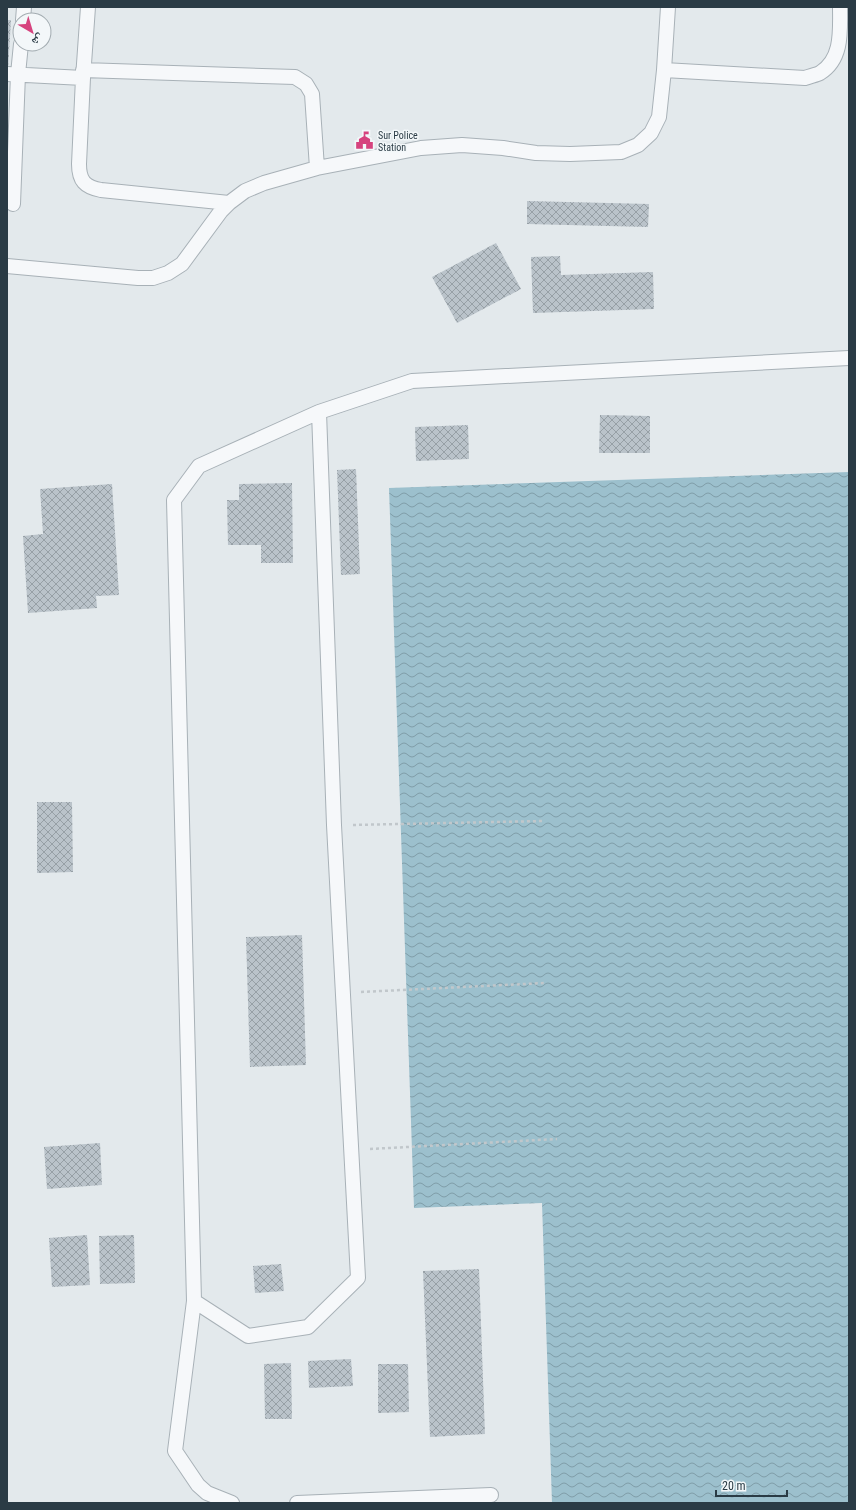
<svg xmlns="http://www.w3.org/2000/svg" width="856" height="1510" font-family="'Roboto Condensed','Noto Naskh Arabic',sans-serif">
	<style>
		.water { fill: url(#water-waves) }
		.building { fill: url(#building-cross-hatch) }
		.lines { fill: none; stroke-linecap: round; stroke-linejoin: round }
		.lane-casing { stroke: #a8b1b7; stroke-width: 16 }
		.path { stroke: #c1c7cb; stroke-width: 2.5; stroke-dasharray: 3 3; stroke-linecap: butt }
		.lane { stroke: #f6f8fa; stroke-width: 14 }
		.labels { text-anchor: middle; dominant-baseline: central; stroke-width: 3; stroke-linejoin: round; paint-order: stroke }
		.poi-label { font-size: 10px; fill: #2a3b45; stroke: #f3f7f9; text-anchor: start }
	</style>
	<defs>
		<pattern id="water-waves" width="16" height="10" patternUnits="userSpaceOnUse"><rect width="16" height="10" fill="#9cc0cd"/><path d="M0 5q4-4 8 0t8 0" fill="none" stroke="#7f9da8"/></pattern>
		<pattern id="building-cross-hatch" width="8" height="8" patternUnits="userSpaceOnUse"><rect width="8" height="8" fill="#bac3ca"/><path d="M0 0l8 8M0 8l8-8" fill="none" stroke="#97a0a6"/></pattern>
	</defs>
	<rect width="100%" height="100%" fill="#e3e9ec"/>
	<path class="water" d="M849 472V1503H552L542 1203 414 1208 389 488Z"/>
	<path class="building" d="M7 20H11L8 70H7Z
		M527 201 649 204 648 227 527 224Z
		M496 243 521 289 457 323 432 277Z
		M560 256 561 275 653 272 654 309 533 313 531 257Z
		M600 415 650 416V453H599Z
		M468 425 469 459 416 461 415 427Z
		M356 469 360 574 341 575 337 470Z
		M292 483 293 563H261V545H228L227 500H239V484Z
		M112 484 119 595 96 596 97 608 28 613 23 536 43 534 40 489Z
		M37 802H72L73 872 37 873Z
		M302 935 306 1065 250 1067 246 937Z
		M100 1143 102 1185 47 1189 44 1147Z
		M87 1235 90 1285 52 1287 49 1238Z
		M134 1235 135 1283 100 1284 99 1236Z
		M281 1264 284 1291 255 1293 253 1266Z
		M479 1269 485 1434 430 1437 423 1271Z
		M351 1359 353 1386 309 1388 308 1361Z
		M291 1363 292 1419H265L264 1364Z
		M378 1364H408L409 1412 378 1413Z"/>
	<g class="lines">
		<defs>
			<path id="lane" d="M88 7 83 78 79 164C79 181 85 187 101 190L229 203
				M23 20 24 7
				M83 70 295 77 306 84 312 94 317 168
				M664 70 805 78C810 76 816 75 820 73 843 59 840 30 840 7
				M7 74 83 78
				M13 204 18 74 21 44
				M7 266 138 278H153L168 273 182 264 221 211 229 203 245 191 264 183 317 168 421 148 462 145 503 148 536 153 570 154 621 152 638 145 651 133 659 117 664 70 668 7
				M319 412 334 825 358 1278 308 1327 248 1336 194 1301 174 500 199 466 319 412 412 381 849 358
				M194 1301 175 1451 198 1485 207 1493 232 1503
				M297 1503 491 1495"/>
		</defs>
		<use href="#lane" class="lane-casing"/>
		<path class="path" d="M353 825 544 821
			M361 992 545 983
			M370 1149 557 1139"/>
		<use href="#lane" class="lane"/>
	</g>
	<defs>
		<symbol id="civic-bare" viewBox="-9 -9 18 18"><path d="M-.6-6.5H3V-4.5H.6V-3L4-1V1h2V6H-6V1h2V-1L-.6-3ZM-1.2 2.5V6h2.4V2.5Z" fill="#d6437e" stroke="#f3f7f9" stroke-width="2.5" paint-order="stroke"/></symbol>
	</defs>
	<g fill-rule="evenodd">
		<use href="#civic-bare" x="352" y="128" width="25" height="25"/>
	</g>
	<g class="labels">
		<g class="poi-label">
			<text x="378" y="135">Sur Police<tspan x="378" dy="12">Station</tspan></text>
		</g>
	</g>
	<rect width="856" height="1510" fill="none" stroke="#2a3b45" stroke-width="16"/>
	<g transform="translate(32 32) rotate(142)"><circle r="19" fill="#f3f7f9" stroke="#a3acb1"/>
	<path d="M0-3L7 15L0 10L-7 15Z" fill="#d6437e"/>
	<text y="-6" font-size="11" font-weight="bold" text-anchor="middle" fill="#2a3b45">ش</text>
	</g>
	<path d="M716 1490v6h71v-6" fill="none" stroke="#2a3b45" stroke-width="2"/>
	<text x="722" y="1490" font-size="12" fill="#2a3b45" stroke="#f3f7f9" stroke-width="3" paint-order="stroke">20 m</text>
</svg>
